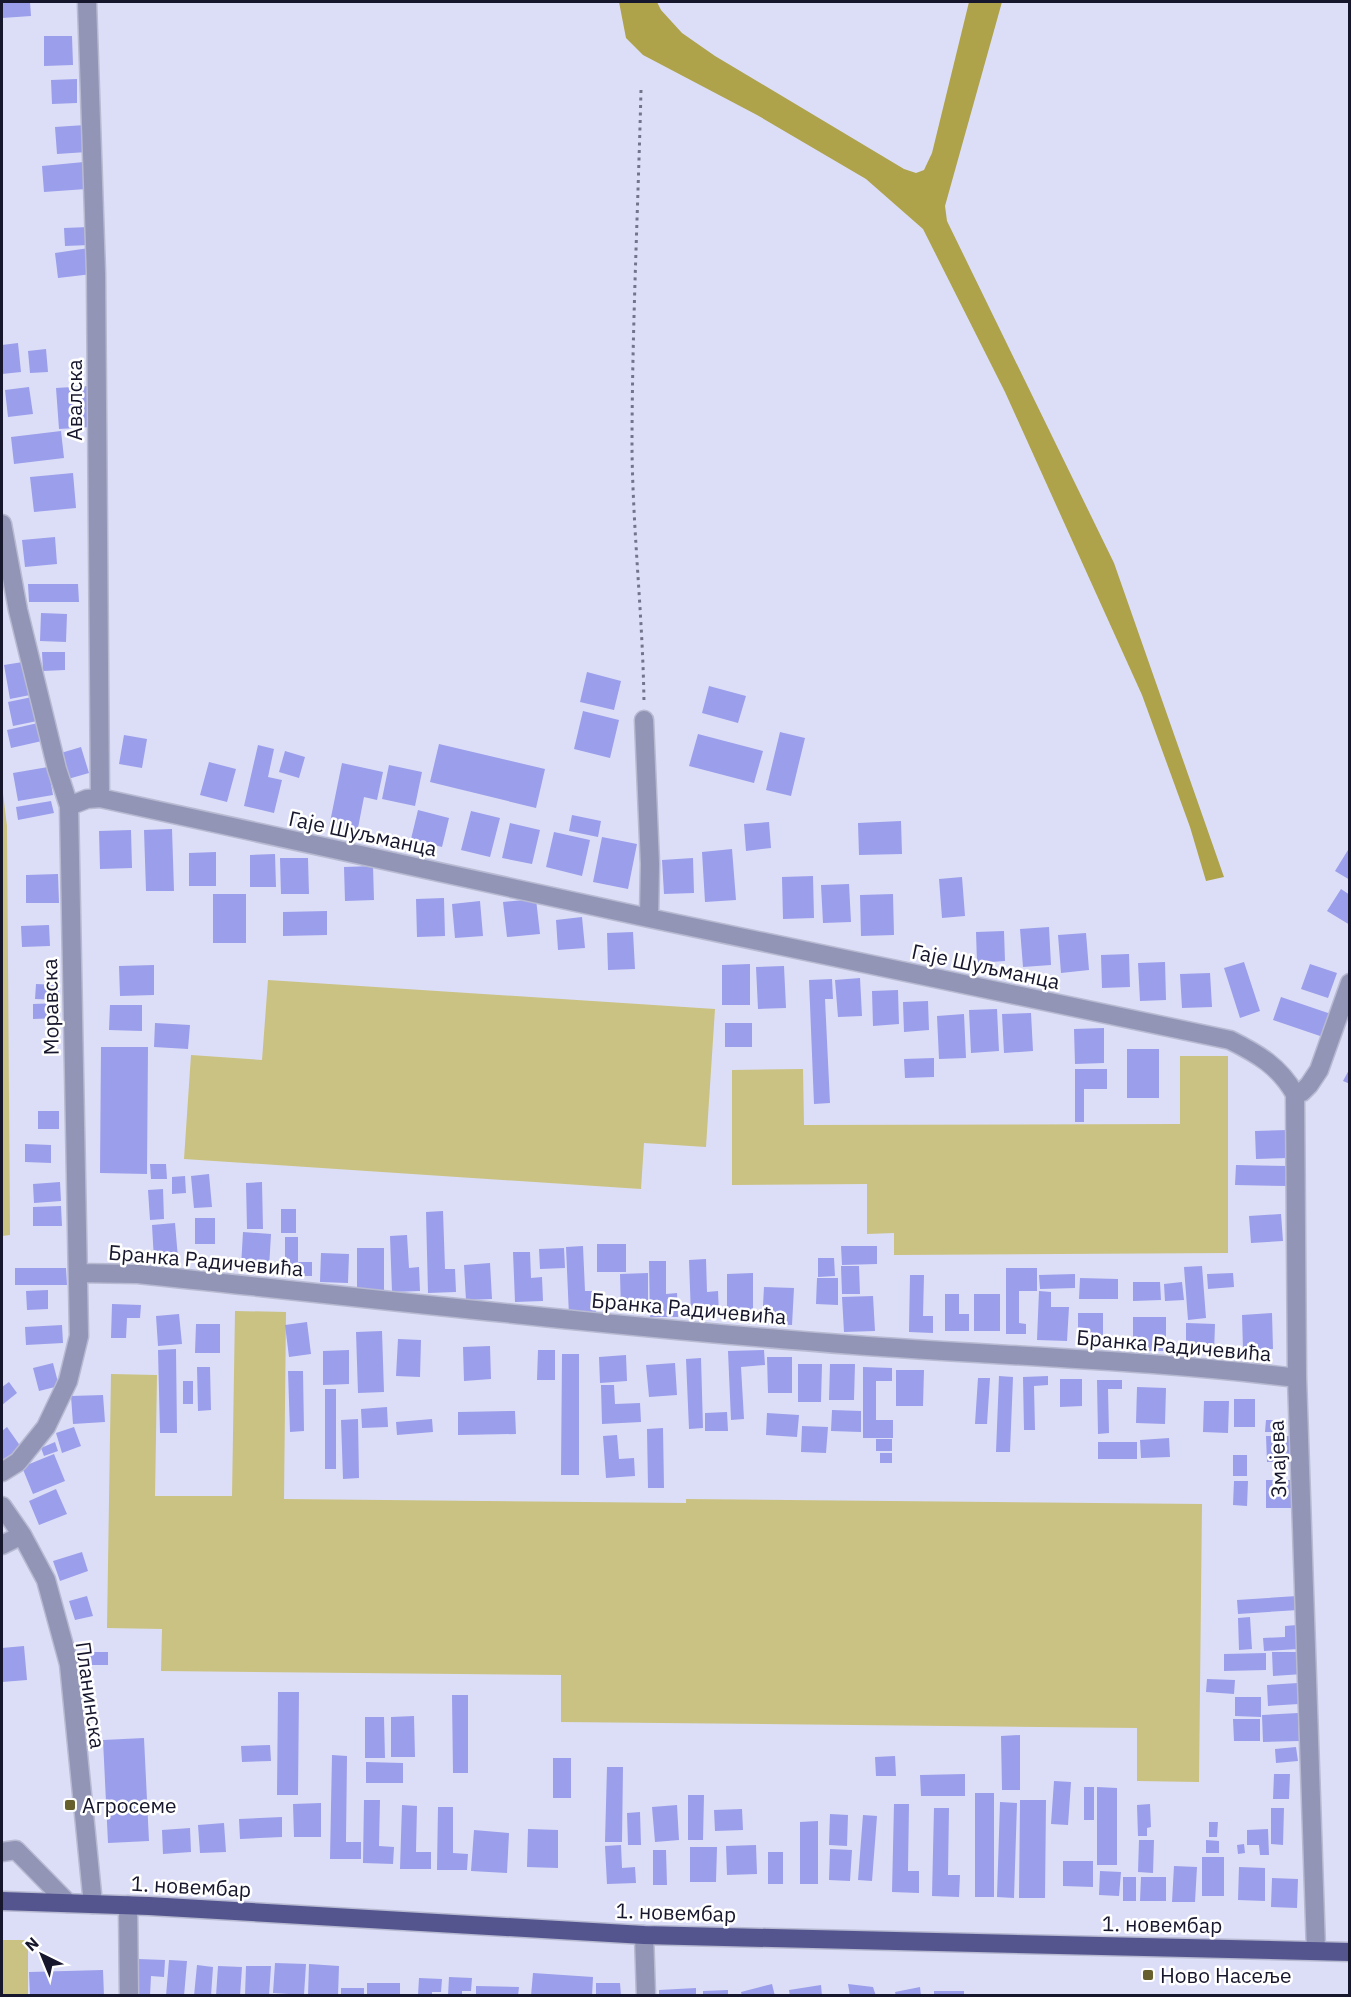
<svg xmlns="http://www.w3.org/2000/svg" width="1351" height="1997" font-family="'IBM Plex Sans',sans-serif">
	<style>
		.green { fill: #cac282 }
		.forest { fill: #aea24a }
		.building { fill: #9b9eea }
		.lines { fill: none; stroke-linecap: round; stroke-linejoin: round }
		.minor-casing { stroke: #b8bad2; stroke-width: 21 }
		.major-casing { stroke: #b8bad2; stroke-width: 21 }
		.path { stroke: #73748c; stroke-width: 3; stroke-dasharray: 3 4.5; stroke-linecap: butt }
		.minor { stroke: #9295b6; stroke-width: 18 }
		.major { stroke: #54558f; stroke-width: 18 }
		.poi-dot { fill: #67602d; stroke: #fff; stroke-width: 2 }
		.labels { text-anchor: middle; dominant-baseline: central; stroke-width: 5; stroke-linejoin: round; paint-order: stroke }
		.street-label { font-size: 21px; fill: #16162c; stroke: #fff }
		.poi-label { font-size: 21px; fill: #16162c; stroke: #fff; text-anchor: start }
	</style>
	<rect width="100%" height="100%" fill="#dcdef7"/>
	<path class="green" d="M2 785 7 826 10 1235 2 1236Z
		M268 980 715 1009 706 1147 644 1143 641 1189 184 1159 191 1055 262 1060Z
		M1180 1056H1228V1253L894 1255V1233L867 1234V1184L732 1185V1070L803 1069 804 1125 1180 1124Z
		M235 1311 286 1312 284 1499 686 1503V1499L1202 1504 1199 1782 1137 1781V1728L561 1722V1675L161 1671 162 1629 107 1628 111 1374 157 1375 155 1496H232Z
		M2 1940H28V1995H2Z"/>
	<path class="forest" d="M619 2H657L661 10 682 33 715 56 904 169 916 173 924 170 932 153 969 2H1002L945 206 947 221 1114 563 1224 877 1206 881 1190 827 1142 695 1005 392 923 229 866 179 757 115 643 55 626 38Z"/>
	<path class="building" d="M2 2H30L31 16 2 18Z
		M44 36H72L73 65 44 66Z
		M77 79V103L52 104 51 80Z
		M85 125 87 152 57 154 55 127Z
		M84 162 86 189 44 192 42 166Z
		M89 227 90 245 65 246 64 228Z
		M89 248 92 274 58 278 55 253Z
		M18 343 21 372 2 374V345Z
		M46 349 48 372 30 373 28 351Z
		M88 386 91 427 59 429 56 388Z
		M29 387 33 414 8 417 5 390Z
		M61 431 64 458 14 464 11 437Z
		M73 473 76 508 34 512 30 477Z
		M55 537 57 564 25 567 22 540Z
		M28 584H78L79 602H29Z
		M41 613 67 614 66 642 40 641Z
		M42 652H65V670L43 671Z
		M29 661 35 694 10 699 4 665Z
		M587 672 621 681 614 710 580 702Z
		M709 686 746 696 738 723 702 713Z
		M37 696 42 720 13 726 8 702Z
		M583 711 619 720 610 758 574 749Z
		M38 723 42 741 11 748 7 730Z
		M780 732 805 738 791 796 766 790Z
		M698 734 763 751 754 783 689 766Z
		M124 735 147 739 142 768 119 764Z
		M439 744 545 769 536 808 430 782Z
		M258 745 274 749 268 777 282 780 274 813 244 806Z
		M81 747 89 773 68 779 61 753Z
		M285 751 305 757 299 778 279 772Z
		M209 762 236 769 227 802 200 795Z
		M342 763 383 772 377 800 364 797 357 833 329 827Z
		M389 765 422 772 415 806 382 799Z
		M48 767 53 795 18 801 13 773Z
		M51 801 54 813 18 820 16 807Z
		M418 810 449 818 442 847 411 839Z
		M471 811 500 818 490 857 461 850Z
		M572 815 601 821 598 837 569 831Z
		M901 821 902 854 859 855 858 823Z
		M769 822 771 848 746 851 744 824Z
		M510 823 540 830 532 864 502 858Z
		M172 829 174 891H146L144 830Z
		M131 830 132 868 100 869 99 831Z
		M554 832 590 840 582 876 546 867Z
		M602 837 637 844 628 889 593 882Z
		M732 849 736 900 705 902 702 852Z
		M1348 850 1350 851V880L1335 871Z
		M216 852V886H189V853Z
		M275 854 276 887H250V855Z
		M280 858H308L309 894H281Z
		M693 858 694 893 664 894 662 860Z
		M373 866 374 900 345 901 344 867Z
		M58 874 59 903H26V875Z
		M813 876 814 918 783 919 782 877Z
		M962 877 965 916 942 918 939 879Z
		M849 884 851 922 823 923 821 885Z
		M1341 889 1350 895V925L1327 911Z
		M213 894H246V943H213Z
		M893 894 894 935 861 936 860 895Z
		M444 898 445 936 417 937 416 899Z
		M536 899 540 934 507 937 503 902Z
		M480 901 483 936 455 938 452 904Z
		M327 911V935L283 936V912Z
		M582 917 585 948 558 950 556 920Z
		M49 925 50 946 22 947 21 926Z
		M1049 927 1051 965 1023 967 1020 929Z
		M1004 931 1005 961 977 963 976 932Z
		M633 932 635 969 608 970 607 933Z
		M1086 933 1089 970 1061 973 1058 935Z
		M1129 954 1130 987 1102 988 1101 955Z
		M1165 962 1166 1000 1140 1001 1138 963Z
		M1244 962 1260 1011 1240 1018 1224 968Z
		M750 964V1005H722V965Z
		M1310 964 1337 973 1328 998 1301 989Z
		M154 965V995L120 996 119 966Z
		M784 966 786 1008 758 1009 756 967Z
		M1210 973 1212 1007 1182 1008 1180 974Z
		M860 978 862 1016 838 1017 835 980Z
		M832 979 833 999H825L830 1103 814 1104 809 980Z
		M36 984 59 985V1000L35 999Z
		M898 990 899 1024 873 1026 872 991Z
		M1281 997 1331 1014 1323 1037 1273 1020Z
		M928 1001 929 1030 904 1032 903 1002Z
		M59 1003V1018L33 1019V1004Z
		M110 1005H142V1031L109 1030Z
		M997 1009 999 1051 971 1053 969 1010Z
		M1031 1013 1033 1051 1004 1053 1002 1014Z
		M964 1014 966 1058 939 1059 937 1016Z
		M155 1023 190 1025 188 1049 154 1047Z
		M725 1023H752V1047H725Z
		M1104 1028V1063L1075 1064 1074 1029Z
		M101 1047H148L147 1174 100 1173Z
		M1127 1049H1159V1098H1127Z
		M934 1058V1077L905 1078 904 1059Z
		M1350 1068V1084L1343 1081Z
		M1075 1069H1107V1089H1084V1122H1075Z
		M38 1111H59V1129H38Z
		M1288 1130 1289 1158 1256 1159 1255 1131Z
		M25 1144 51 1145V1163L25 1162Z
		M150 1164H166L167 1179H151Z
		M1236 1165 1288 1166 1287 1186 1235 1185Z
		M209 1174 212 1207 194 1208 191 1176Z
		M185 1176 186 1193 172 1194V1177Z
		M60 1182 61 1201 34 1203 33 1184Z
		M262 1182 263 1229H247L246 1183Z
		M163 1189 164 1219 150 1220 148 1190Z
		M61 1206 62 1226H33V1207Z
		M281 1209H296V1233H281Z
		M443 1211 445 1269H455L456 1292 428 1293 426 1212Z
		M1281 1214 1283 1241 1251 1243 1249 1216Z
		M195 1218H215V1244H195Z
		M175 1223 178 1258 154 1260 152 1225Z
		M243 1232 271 1234 269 1268 241 1267Z
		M407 1235 409 1268 419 1267 420 1291 392 1292 390 1236Z
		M285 1237H298V1262H312V1276H285Z
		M597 1244H626V1272H597Z
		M583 1246 585 1291H595L596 1315 569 1316 566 1247Z
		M841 1246H877V1264L842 1265Z
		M357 1248H384V1291H357Z
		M564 1248 565 1268 540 1269 539 1249Z
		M513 1252H530L531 1278 542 1277 543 1301 515 1302Z
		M321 1253 349 1254 348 1283 320 1282Z
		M818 1258H834L835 1276 818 1277Z
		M706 1259 707 1292 718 1291 719 1315 691 1316 689 1260Z
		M649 1261H666V1294L677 1293 678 1317H650Z
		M490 1263 492 1299 466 1300 464 1265Z
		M841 1266H859L860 1294H842Z
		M1202 1266 1206 1318 1188 1320 1184 1267Z
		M15 1268H66L67 1285H15Z
		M1006 1268H1037V1291H1019V1323L1026 1324V1334H1006Z
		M648 1273V1311H621L620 1274Z
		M753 1273V1319L727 1320V1274Z
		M1233 1273 1234 1287 1208 1289 1207 1274Z
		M1075 1274V1288L1040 1289 1039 1275Z
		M910 1275H924L923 1316H933V1333L909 1332Z
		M817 1278H838V1305L816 1304Z
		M1080 1278 1118 1279V1299H1079Z
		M1133 1282H1160L1161 1300 1133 1301Z
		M1182 1282 1184 1300 1165 1301 1164 1284Z
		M764 1287 794 1288 792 1325 762 1324Z
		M48 1290V1309L27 1310 26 1291Z
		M1039 1291 1051 1292V1307H1069L1067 1341 1037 1340Z
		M945 1294H959V1314H969V1331H945Z
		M974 1294H1000V1331H974Z
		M873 1296 875 1331 844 1332 842 1297Z
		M112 1304 141 1305 140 1318H127L126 1338H111Z
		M1078 1313H1103V1346H1078Z
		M1272 1313 1273 1349 1243 1350 1242 1315Z
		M179 1314 182 1344 158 1346 156 1316Z
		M1133 1317H1166V1351H1133Z
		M307 1322 311 1354 289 1357 285 1325Z
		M1186 1323 1215 1324 1214 1353 1186 1352Z
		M196 1324H220V1353H195Z
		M62 1325 63 1343 26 1345 25 1327Z
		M382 1331 384 1392 358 1393 356 1332Z
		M398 1339 421 1340 420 1377 396 1376Z
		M490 1346 491 1379 464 1381 463 1347Z
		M176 1349 177 1433H160L158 1350Z
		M349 1350V1384L323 1385V1351Z
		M538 1350H555V1380H537Z
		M764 1350 765 1365 741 1367 744 1419 731 1420 728 1351Z
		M562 1354H579V1475H561Z
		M626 1355 627 1381 600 1383 599 1357Z
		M767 1357H792V1393H768Z
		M701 1358 703 1428 689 1429 686 1359Z
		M53 1363 59 1386 39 1391 33 1368Z
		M675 1363 677 1395 649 1397 646 1365Z
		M798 1364H822L821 1402H798Z
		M830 1364H855L854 1400H829Z
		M197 1367H210L211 1410 198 1411Z
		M863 1367 892 1368V1381H876V1420H893V1438H863Z
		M896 1370H924L923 1406H896Z
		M288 1371H303L304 1431 290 1432Z
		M999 1376 1013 1377 1010 1452H996Z
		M1048 1376V1385L1034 1386 1035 1430H1024L1023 1377Z
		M978 1378H990L987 1424H975Z
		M1060 1379H1082V1406L1060 1407Z
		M1097 1380H1122V1389H1108L1109 1433 1098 1434Z
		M183 1381H193V1404H183Z
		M9 1382 17 1393 2 1405V1387Z
		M601 1385H614L615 1404 640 1403 641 1422 602 1424Z
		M1137 1387 1166 1388 1165 1424 1136 1423Z
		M325 1389H336V1469H325Z
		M103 1395 105 1422 73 1424 71 1396Z
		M1234 1399H1255V1427H1234Z
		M1204 1401H1229L1228 1433 1203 1432Z
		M387 1407 388 1427 362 1428 361 1409Z
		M832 1410 861 1411V1432L831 1431Z
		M515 1411 516 1434 458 1435V1412Z
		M727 1412 728 1431H705V1413Z
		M767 1413 799 1415 797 1437 766 1435Z
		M358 1419 359 1478 343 1479 341 1420Z
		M432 1419 433 1432 397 1435 396 1422Z
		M1266 1420H1281V1432H1265Z
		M802 1426 828 1427 826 1453 801 1452Z
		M7 1427 21 1447 2 1461V1431Z
		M74 1427 81 1446 62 1453 56 1433Z
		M663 1428 664 1488H648L647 1429Z
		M617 1435 619 1459 634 1458 635 1476 606 1478 603 1436Z
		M1266 1436H1295V1461L1267 1462Z
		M1169 1438 1170 1457 1141 1458 1140 1440Z
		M876 1439H892V1451H876Z
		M55 1442 58 1451 44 1456 41 1448Z
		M1098 1442H1137V1459H1098Z
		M880 1453H892V1463H880Z
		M54 1454 65 1481 33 1494 22 1467Z
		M1233 1455H1247V1476H1233Z
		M1266 1480H1296V1508H1266Z
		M1234 1481H1248L1247 1506 1233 1505Z
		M56 1489 67 1514 39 1525 29 1501Z
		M82 1552 88 1571 60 1581 53 1561Z
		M87 1596 93 1616 75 1620 69 1601Z
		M1297 1596 1298 1610 1238 1614 1237 1600Z
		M1250 1617 1252 1649 1239 1650 1238 1618Z
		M1297 1625 1298 1649 1264 1651 1263 1638 1285 1637V1626Z
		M24 1646 27 1680 2 1682V1648Z
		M88 1652H108V1665H88Z
		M1272 1652H1303V1674L1273 1676Z
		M1266 1653V1670L1224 1671V1654Z
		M1207 1679 1235 1680 1234 1694 1206 1692Z
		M1298 1683 1299 1704 1268 1706 1267 1685Z
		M278 1692H299L298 1795H277Z
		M452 1695H468V1773H453Z
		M1235 1697H1261V1717L1235 1716Z
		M1298 1713 1299 1741 1263 1742 1262 1715Z
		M414 1716 415 1757H391V1717Z
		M365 1717H384L385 1758H365Z
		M1233 1719H1260V1741H1234Z
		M1020 1735V1790H1002L1001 1736Z
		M144 1738 149 1841 108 1843 103 1740Z
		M270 1745 271 1761 242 1762 241 1746Z
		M1296 1747 1298 1761 1276 1763 1275 1749Z
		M332 1755 347 1756 346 1842H361V1859H330Z
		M895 1756 896 1776H876L875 1757Z
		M553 1758H571V1798H553Z
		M366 1762 403 1763V1783H366Z
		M607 1767H623L622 1842H605Z
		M965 1774V1796H921L920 1775Z
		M1274 1774H1290L1289 1799H1273Z
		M1054 1781 1071 1782 1068 1825 1051 1824Z
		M1084 1787H1094V1820H1084Z
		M1097 1787 1117 1788V1865H1097Z
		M975 1793H994V1897H975Z
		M688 1795H704L703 1840H688Z
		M364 1800H380L379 1846 394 1847 393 1864 363 1863Z
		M1020 1800H1046L1045 1898H1019Z
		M1000 1802 1017 1803 1014 1898 997 1897Z
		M321 1803V1837H294L293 1804Z
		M894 1804H909L908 1871H919V1893L892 1892Z
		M1150 1804 1151 1827 1147 1828V1836H1138L1137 1805Z
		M402 1805 417 1806 416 1852H431V1869H400Z
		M677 1805 679 1840 655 1842 652 1807Z
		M438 1807H453V1853L468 1854 467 1870H437Z
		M934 1808H949L948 1875H960L959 1897 932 1896Z
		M1271 1808H1284L1283 1845 1271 1844Z
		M742 1809 743 1830 715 1831 714 1810Z
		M640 1812 641 1845H628L627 1813Z
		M830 1814 848 1815 847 1846 829 1845Z
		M863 1815 877 1816 872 1881 858 1880Z
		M282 1817V1837L240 1839 239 1819Z
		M818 1821V1884H800V1822Z
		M1209 1822H1218L1217 1837H1209Z
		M224 1823 226 1852 200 1853 198 1825Z
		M190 1828 191 1852 163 1854 162 1830Z
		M528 1829 558 1830V1868L527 1867Z
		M1268 1829 1269 1855H1260L1259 1845H1247V1830Z
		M474 1830 509 1833 507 1873 471 1871Z
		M1139 1840H1154L1153 1873 1138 1872Z
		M1206 1840 1219 1841V1853H1206Z
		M1244 1844 1245 1853 1238 1854 1237 1845Z
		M621 1845 622 1868 635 1867 636 1883 607 1884 605 1846Z
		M756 1845 757 1874 727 1875 726 1846Z
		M690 1847H717L716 1882H690Z
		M830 1849 852 1850 850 1881 829 1880Z
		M653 1850H666L667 1885H653Z
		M768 1852H783V1884H768Z
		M1202 1857H1224V1896H1202Z
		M1063 1861H1093V1887L1063 1886Z
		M1174 1866 1197 1867 1195 1902H1172Z
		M1239 1867 1265 1868V1901L1238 1900Z
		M1100 1871 1121 1872 1119 1896 1099 1895Z
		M1123 1877H1136V1901H1123Z
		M1141 1877H1166V1901H1140Z
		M1272 1878 1298 1879 1297 1908 1271 1907Z
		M138 1959 165 1960 164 1977 151 1976 150 1996H136Z
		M169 1960 187 1961 184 1996H166Z
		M275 1963 306 1964 304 1995 273 1993Z
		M309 1964 339 1966 338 1996H308Z
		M197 1965 213 1967 211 1996H194Z
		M218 1966 242 1967 240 1996H216Z
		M246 1966H271L269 1996H245Z
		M103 1970 104 1996H30L29 1972Z
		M533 1973 593 1977 592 1996H531Z
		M449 1977 472 1978 471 1991H462V1996H448Z
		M419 1978 442 1979 441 1992H432V1996H418Z
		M367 1983H400V1996H367Z
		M596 1983H620L621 1996H596Z
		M772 1984 775 1996H742L741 1992Z
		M848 1984 873 1987 876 1996H850Z
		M821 1985 822 1996H790L789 1990Z
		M476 1986 519 1987 518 1996H476Z
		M920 1987 921 1996H896L895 1992Z
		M341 1988H364V1996H341Z
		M696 1988V1996H659V1990Z
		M728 1990V1996H703V1991Z
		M934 1991H964V1996H934Z"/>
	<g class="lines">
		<defs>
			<path id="minor" d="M87 2 96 274 100 798
				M2 524 18 610 57 769 69 806 79 1336 68 1381 46 1427 18 1462 2 1472
				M644 720 650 864 649 918
				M69 806 87 799 100 798 649 918 1230 1040C1258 1054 1279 1066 1295 1094L1297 1378 1316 1950
				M1295 1094 1302 1092 1309 1085 1319 1070 1350 983
				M78 1273 138 1274C377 1299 615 1327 854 1345 1002 1356 1150 1360 1297 1378
				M2 1506 22 1535 46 1580 69 1664 93 1904
				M2 1545 22 1535
				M2 1852 16 1850 68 1903
				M128 1905 129 1996
				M644 1935 646 1996"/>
			<path id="major" d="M2 1901 149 1906 644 1935 1350 1952"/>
		</defs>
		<use href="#minor" class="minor-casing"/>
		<use href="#major" class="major-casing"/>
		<path class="path" d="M641 90C638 210 632 330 632 449 633 534 643 619 644 704"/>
		<use href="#minor" class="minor"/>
		<use href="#major" class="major"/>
	</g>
	<g class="poi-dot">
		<rect x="64" y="1799" width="12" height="12" rx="3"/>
		<rect x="1142" y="1969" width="12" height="12" rx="3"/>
	</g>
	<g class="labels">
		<g class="street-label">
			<text transform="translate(74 400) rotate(-90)">Авалска</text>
			<text transform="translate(363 833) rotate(12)">Гаје Шуљманца</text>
			<text transform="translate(986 966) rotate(12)">Гаје Шуљманца</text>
			<text transform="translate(50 1007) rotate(-91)">Моравска</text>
			<text transform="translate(206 1260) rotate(5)">Бранка Радичевића</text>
			<text transform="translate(689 1308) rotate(5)">Бранка Радичевића</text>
			<text transform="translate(1174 1345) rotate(5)">Бранка Радичевића</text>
			<text transform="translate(1277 1459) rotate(-92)">Змајева</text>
			<text transform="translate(91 1695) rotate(82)">Планинска</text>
			<text transform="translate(191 1886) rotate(3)">1. новембар</text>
			<text transform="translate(676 1912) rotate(2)">1. новембар</text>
			<text transform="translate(1162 1924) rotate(1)">1. новембар</text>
		</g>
		<g class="poi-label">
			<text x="82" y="1805">Агросеме</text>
			<text x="1160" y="1975">Ново Насеље</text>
		</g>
	</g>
	<rect width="1351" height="1997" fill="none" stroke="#16162c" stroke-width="6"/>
	<g transform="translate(42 1955) rotate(317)" stroke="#ffffff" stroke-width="4.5" paint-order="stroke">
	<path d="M0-4.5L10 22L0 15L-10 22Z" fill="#16162c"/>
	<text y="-9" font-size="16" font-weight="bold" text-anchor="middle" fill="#16162c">N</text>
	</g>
</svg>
